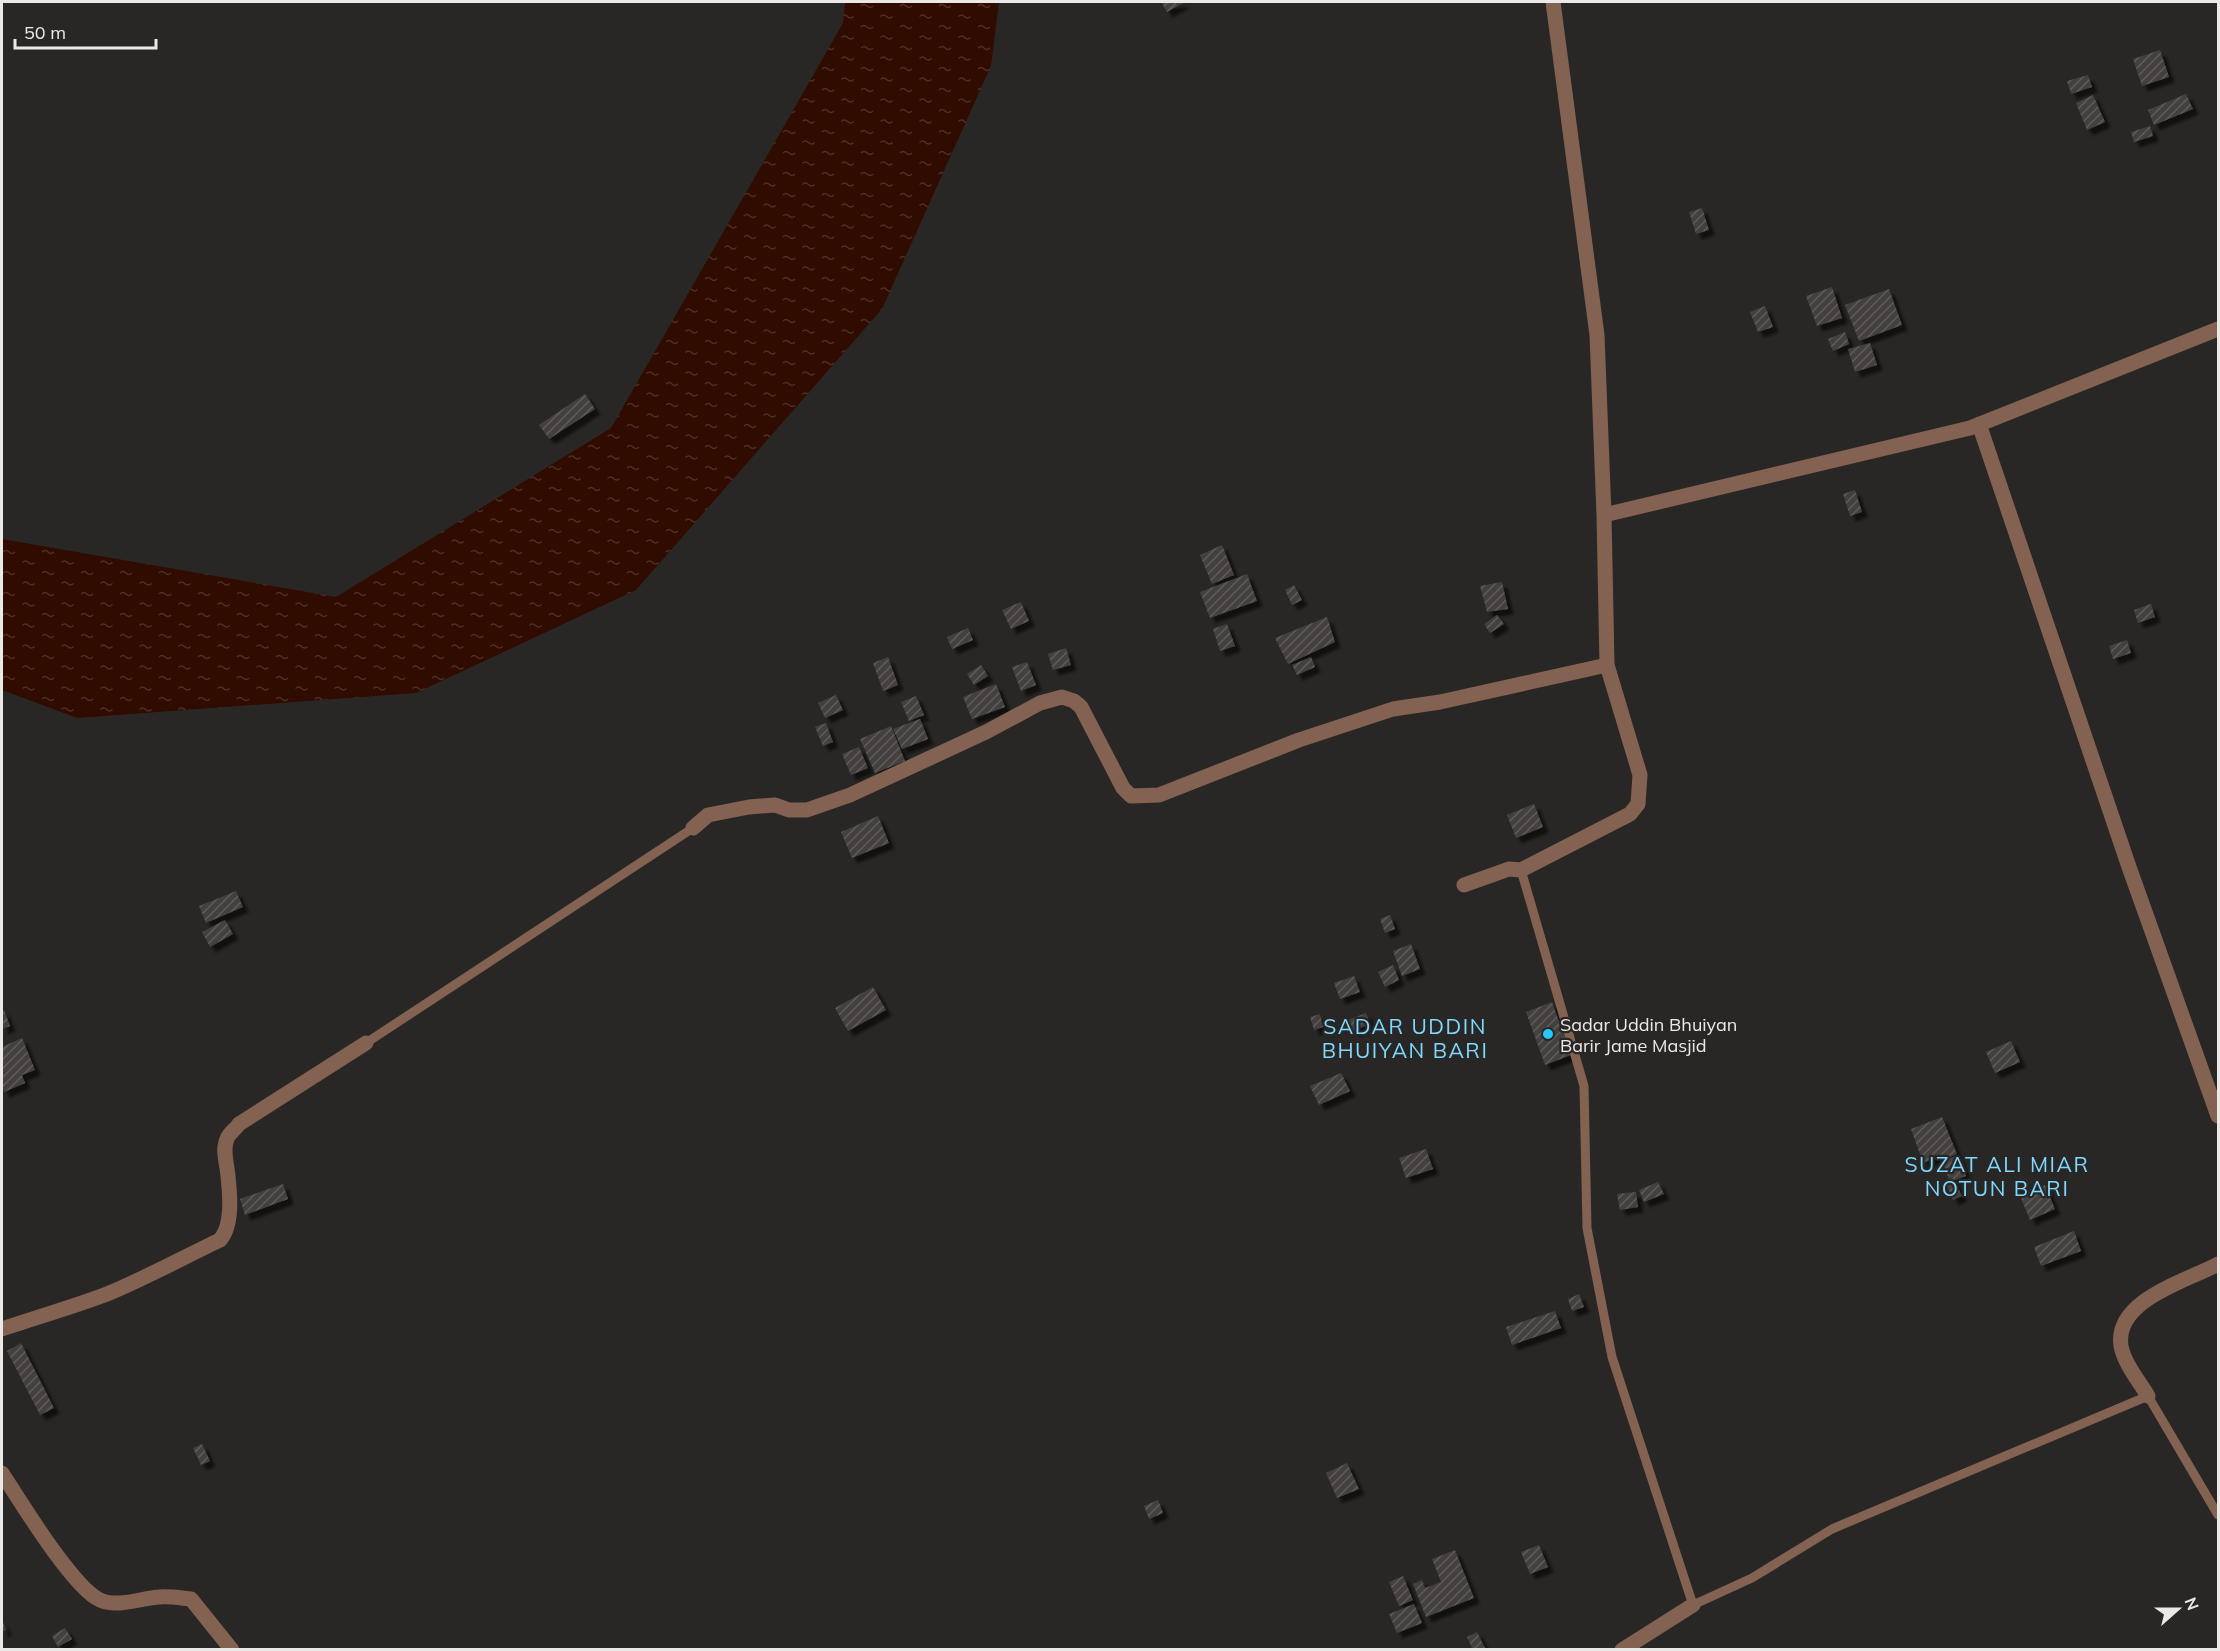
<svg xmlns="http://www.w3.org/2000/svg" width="2220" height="1651" font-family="Mulish,sans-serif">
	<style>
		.water { fill: url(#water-ripples) }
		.building { fill: url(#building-hatch); filter: url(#shadow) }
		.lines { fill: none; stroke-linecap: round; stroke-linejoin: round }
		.lane { stroke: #846252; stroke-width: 9 }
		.street { stroke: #846252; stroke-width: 15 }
		.poi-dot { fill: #25c9fe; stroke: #292726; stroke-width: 2 }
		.labels { text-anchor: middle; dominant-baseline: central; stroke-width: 4.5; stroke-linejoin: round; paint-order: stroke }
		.poi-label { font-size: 18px; fill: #ebe9e8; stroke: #292726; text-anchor: start }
		.quarter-label { font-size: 21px; letter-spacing: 1.5px; fill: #7fd8fd; stroke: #292726 }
	</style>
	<defs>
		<pattern id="water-ripples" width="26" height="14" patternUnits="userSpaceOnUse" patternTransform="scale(1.5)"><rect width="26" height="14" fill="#300b00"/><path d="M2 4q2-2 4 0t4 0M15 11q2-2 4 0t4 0" fill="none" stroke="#4e2f25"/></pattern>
		<pattern id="building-hatch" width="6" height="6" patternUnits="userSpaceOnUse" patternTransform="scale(1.5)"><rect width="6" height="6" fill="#444140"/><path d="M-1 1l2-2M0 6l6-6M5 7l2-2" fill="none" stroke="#5f5c5c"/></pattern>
		<filter id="shadow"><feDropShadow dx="5.5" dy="5.5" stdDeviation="1.5" flood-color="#0009"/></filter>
	</defs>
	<rect width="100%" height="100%" fill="#292726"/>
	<path class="water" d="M845 2H999L991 66 882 309 636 590 416 693 77 718 2 690V539L336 597 611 428 843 23Z"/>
	<path class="building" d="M1161 2H1185L1167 12Z
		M2160 50 2169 77 2142 86 2133 59Z
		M2088 75 2092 87 2071 94 2067 81Z
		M2186 94 2193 109 2154 125 2148 110Z
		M2093 95 2105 122 2087 130 2076 103Z
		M2150 126 2153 136 2134 142 2131 132Z
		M1702 208 1709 230 1696 234 1689 212Z
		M1832 287 1842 318 1817 326 1806 296Z
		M1889 289 1902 325 1859 341 1845 305Z
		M1765 306 1773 327 1758 332 1750 312Z
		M1845 332 1849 344 1833 351 1828 339Z
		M1870 343 1877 365 1855 372 1848 349Z
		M585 394 595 409 549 439 539 425Z
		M1855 490 1862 512 1850 516 1843 494Z
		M1222 545 1234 575 1212 584 1200 555Z
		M1247 574 1257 601 1210 618 1200 592Z
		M1502 582 1508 609 1487 612 1480 586Z
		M1294 585 1302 600 1292 605 1285 590Z
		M1021 602 1029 621 1011 629 1002 610Z
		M2151 604 2155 617 2138 623 2134 610Z
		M1497 615 1504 624 1490 633 1484 624Z
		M1327 617 1335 642 1288 664 1275 638Z
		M1227 624 1235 646 1220 651 1213 629Z
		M968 628 973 640 952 649 947 637Z
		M2127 640 2131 653 2113 659 2109 646Z
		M1066 648 1071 665 1053 670 1048 654Z
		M888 657 898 685 883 691 873 663Z
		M1311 657 1315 667 1297 675 1292 665Z
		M1027 662 1036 685 1021 691 1012 667Z
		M981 665 988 676 974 685 967 674Z
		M996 684 1005 707 972 719 963 697Z
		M836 695 843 710 825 718 818 703Z
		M916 696 924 715 909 721 901 702Z
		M920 719 928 739 902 749 893 729Z
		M826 723 833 742 823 746 815 727Z
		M891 726 905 761 875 773 860 739Z
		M859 747 868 768 851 775 842 754Z
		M1534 804 1543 827 1516 838 1507 815Z
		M878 816 889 843 852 858 841 832Z
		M236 891 243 907 206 923 199 906Z
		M1390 915 1395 929 1385 933 1380 919Z
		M225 920 233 934 210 947 202 932Z
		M1411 944 1420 969 1402 976 1393 951Z
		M1393 965 1399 980 1385 987 1378 972Z
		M1354 976 1360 992 1340 999 1334 983Z
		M873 987 886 1010 848 1031 835 1008Z
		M1552 1002 1571 1055 1545 1065 1526 1012Z
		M4 1010 10 1026 2 1029V1011Z
		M1366 1013 1370 1024 1353 1031 1348 1020Z
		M1320 1014 1323 1027 1314 1030 1310 1017Z
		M22 1038 35 1070 22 1075 25 1083 4 1092 2 1085V1047Z
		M2011 1041 2020 1062 1995 1073 1986 1052Z
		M1341 1073 1350 1091 1319 1105 1310 1086Z
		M1942 1117 1957 1154 1942 1160 1940 1156 1923 1163 1911 1129Z
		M1426 1149 1433 1169 1406 1178 1399 1158Z
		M1958 1155 1966 1176 1950 1182 1942 1161Z
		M1658 1182 1664 1194 1644 1202 1639 1190Z
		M1955 1182 1962 1196 1953 1200 1947 1186Z
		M283 1184 288 1199 245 1215 240 1199Z
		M2045 1185 2055 1209 2030 1220 2020 1196Z
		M1636 1192 1638 1207 1620 1210 1617 1194Z
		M2074 1231 2081 1251 2041 1266 2034 1247Z
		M1579 1294 1584 1307 1572 1311 1568 1299Z
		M1555 1311 1561 1328 1512 1345 1506 1327Z
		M21 1343 54 1408 40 1415 7 1351Z
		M202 1444 210 1461 201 1465 193 1448Z
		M1347 1463 1359 1489 1337 1498 1326 1473Z
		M1158 1500 1163 1513 1149 1519 1144 1506Z
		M1539 1545 1548 1567 1530 1574 1521 1552Z
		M1455 1550 1474 1598 1426 1617 1413 1584 1422 1580 1425 1588 1441 1582 1432 1559Z
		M1403 1576 1413 1600 1399 1606 1389 1582Z
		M1414 1604 1422 1623 1397 1633 1389 1614Z
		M2 1619 6 1630 2 1632Z
		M65 1628 72 1639 58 1647 52 1636Z
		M1477 1632 1485 1648 1482 1650H1473L1467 1637Z"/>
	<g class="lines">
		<path class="lane" d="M1521 870 1584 1086 1587 1228 1612 1357 1693 1605 1752 1578 1832 1529 2148 1396 2218 1515
			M366 1043 693 828"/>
		<path class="street" d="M1979 424 2129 867 2218 1116
			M1604 515 1970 428 2218 329
			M693 828 708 815 749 807 775 805 789 810H807L850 795 986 732 1040 703 1062 697 1074 701 1081 707 1123 788 1131 796 1159 795 1299 740 1393 709 1440 702 1607 665
			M1464 885 1509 869 1521 870 1630 814 1638 804 1640 775 1607 665 1604 515 1597 335 1553 2
			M2 1329C37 1317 73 1307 107 1294 146 1278 182 1258 220 1240 233 1225 230 1195 228 1176 227 1164 222 1150 227 1139 229 1133 236 1129 239 1124L366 1043
			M2148 1396C2139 1381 2124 1363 2121 1346 2114 1300 2187 1281 2218 1264
			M2 1473C20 1501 73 1588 100 1600 117 1608 142 1598 159 1597 170 1596 181 1598 191 1599L232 1650
			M1622 1650 1693 1605"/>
	</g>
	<circle class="poi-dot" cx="1548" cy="1034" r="6"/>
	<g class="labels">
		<g class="poi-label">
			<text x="1560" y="1024">Sadar Uddin Bhuiyan<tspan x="1560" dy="21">Barir Jame Masjid</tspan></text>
		</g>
		<g class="quarter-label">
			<text x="1405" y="1026">SADAR UDDIN<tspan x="1405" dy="24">BHUIYAN BARI</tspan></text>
			<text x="1997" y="1164">SUZAT ALI MIAR<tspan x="1997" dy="24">NOTUN BARI</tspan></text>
		</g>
	</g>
	<rect width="2220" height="1651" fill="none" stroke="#ebe9e8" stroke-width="6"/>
	<g transform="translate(2178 1609) rotate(69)" stroke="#292726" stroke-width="4.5" paint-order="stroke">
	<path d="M0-4.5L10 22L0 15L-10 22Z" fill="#ebe9e8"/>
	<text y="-9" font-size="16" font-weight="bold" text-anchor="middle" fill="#ebe9e8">N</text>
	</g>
	<path d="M15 39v9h141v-9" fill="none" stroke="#ebe9e8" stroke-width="3"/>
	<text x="24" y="39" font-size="18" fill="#ebe9e8" stroke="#292726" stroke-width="4.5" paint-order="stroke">50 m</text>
</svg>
